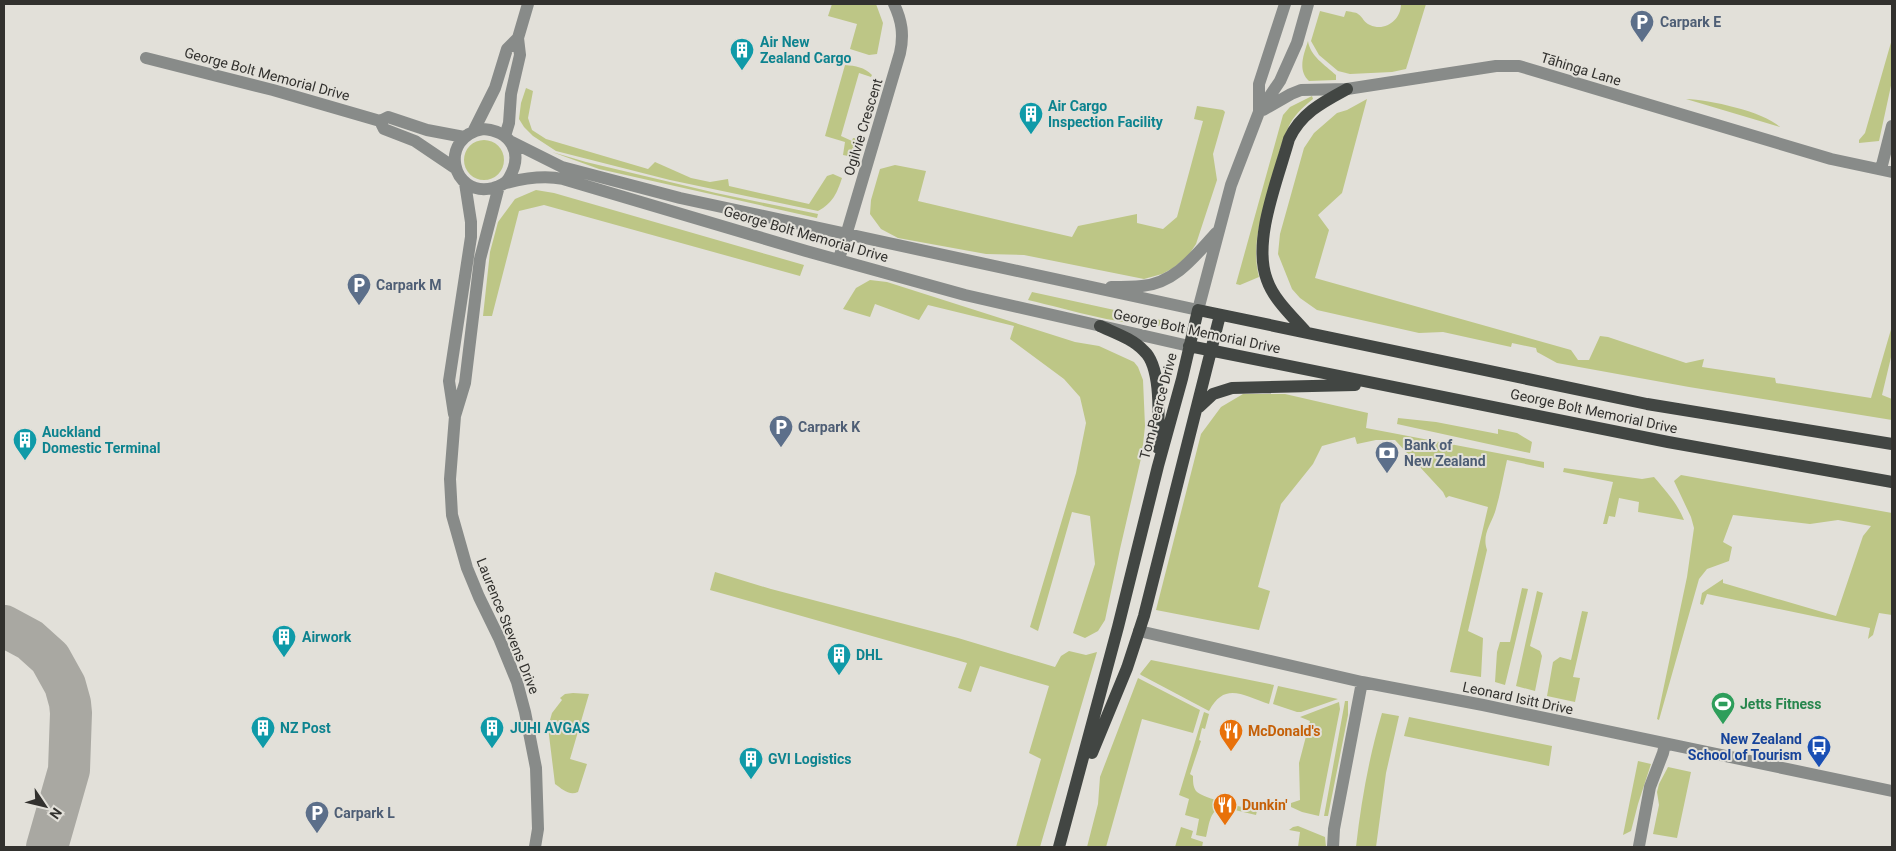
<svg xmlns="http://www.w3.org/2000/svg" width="1896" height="851" font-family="Roboto,sans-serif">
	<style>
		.green { fill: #bdc686 }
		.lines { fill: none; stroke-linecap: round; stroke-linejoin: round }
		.taxiway { stroke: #a9a8a2; stroke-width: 42 }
		.minor { stroke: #888b89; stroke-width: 12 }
		.major { stroke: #424643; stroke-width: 12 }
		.labels { text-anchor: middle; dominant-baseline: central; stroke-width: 4; stroke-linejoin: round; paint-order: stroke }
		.service-label { font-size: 14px; font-weight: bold; fill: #4e5e75; stroke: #e2e0d9; text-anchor: start }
		.culture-label { font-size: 14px; font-weight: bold; fill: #0d838f; stroke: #e2e0d9; text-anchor: start }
		.street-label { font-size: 14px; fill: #32312e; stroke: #e2e0d9 }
		.leisure-label { font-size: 14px; font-weight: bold; fill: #27864d; stroke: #e2e0d9; text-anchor: start }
		.food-label { font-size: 14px; font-weight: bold; fill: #c56008; stroke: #e2e0d9; text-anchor: start }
		.transit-label { font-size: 14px; font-weight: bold; fill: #164399; stroke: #e2e0d9; text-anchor: end }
	</style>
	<rect width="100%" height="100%" fill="#e2e0d9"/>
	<path class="green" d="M832 4H876L883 23 877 54 869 55 850 49 857 24 828 16Z
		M1401 4H1426L1406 69 1392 72 1350 74 1338 71 1319 55 1311 41 1320 11 1344 17 1346 11C1350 12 1356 12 1358 14 1363 17 1364 23 1370 25 1385 32 1401 20 1401 4Z
		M1892 39V81L1879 141 1859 143V140L1865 133Z
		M1308 41C1310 56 1325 65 1336 75V80L1309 81C1297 70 1304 54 1308 41Z
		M845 65C856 66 864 67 872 75L871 77 859 73 841 136 852 141 853 138 860 139 855 153 848 156 843 155 845 142 825 136Z
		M526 88 533 91 528 118 532 130 546 139 648 169 655 162 691 178 710 182 728 179 729 186 809 204 827 176 833 174 842 178C837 193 833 203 818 211L670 180 556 151 533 136 524 127 519 119 521 103Z
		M1312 96 1313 99C1303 107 1293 116 1288 128 1281 143 1277 160 1273 176 1264 209 1250 242 1259 277L1240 285 1236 284 1283 115 1290 107Z
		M1367 99 1342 193 1318 215 1329 230 1315 278 1571 350 1578 360H1589L1600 336 1608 337 1686 363 1704 359 1702 367 1775 378 1776 383 1871 398 1892 326V353L1882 395 1892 399V420L1689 387 1557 363 1537 352 1536 348 1512 343 1511 347 1443 332 1419 333 1317 310 1300 298 1292 289 1278 254 1280 234 1304 148 1314 133 1337 113 1347 110Z
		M1686 99C1710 100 1762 111 1780 127Z
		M1197 106 1223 110 1225 112 1213 154 1217 180 1196 244 1188 256 1173 268 1162 274 1144 279 1024 255 986 254 898 238 881 229 870 214 871 200 880 169 895 165 926 171 918 201 1072 237 1078 226 1137 214V223L1163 229 1177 217 1203 121 1194 119Z
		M464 160a20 20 0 1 1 40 0a20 20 0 1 1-40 0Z
		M552 152 586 162 716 193 818 214 817 218 599 169Z
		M536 190 554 193 804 265 800 276 544 205 519 211 492 316H483L490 252 498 222 515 199Z
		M870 280 887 282 1075 342 1099 346 1134 362 1138 367 1143 380 1145 426 1142 454 1120 549 1105 620 1098 631 1085 638 1073 633 1095 564 1090 516 1072 512 1038 631 1030 627 1076 473 1086 423 1080 397 1064 379 1010 339 1014 326 928 305 919 320 875 304 870 317 843 309 856 288Z
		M1032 292 1174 323 1173 326C1124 327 1075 311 1028 300Z
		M1243 394H1285L1368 413 1366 428 1544 462V468L1507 460C1503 477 1500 496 1495 512 1490 526 1482 535 1487 550L1468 631 1483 638 1481 677 1450 672 1488 507 1449 496 1446 498 1443 492 1395 440H1376L1357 444 1355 437 1322 446 1313 464 1281 504 1258 587 1270 591 1259 630 1156 610 1201 434 1221 407Z
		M1398 418 1436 422 1498 434V429L1517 433 1532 442 1530 453 1397 424Z
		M1564 468 1642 479 1654 477C1666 491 1677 503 1684 520L1638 512 1639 502 1619 498 1615 517 1609 516 1607 524H1603L1613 482 1563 472Z
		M1681 475 1892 513V615L1879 613 1873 635 1868 639 1870 628 1707 594 1703 605 1700 604 1702 593 1723 579V583L1836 616 1863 536 1871 526 1838 520 1810 524 1733 515 1723 542 1732 547 1729 561 1707 569 1699 579 1659 720 1657 719 1687 577 1694 528 1691 517 1674 481Z
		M715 572 771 589 958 638 1055 667 1061 656 1069 651 1086 655 1097 652 1040 847H1016L1041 759 1029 753 1049 686 980 666 971 692 958 688 967 663 710 590Z
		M1522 588 1528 589 1505 685 1495 682 1497 652 1500 642H1510Z
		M1537 591 1543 593 1530 646 1540 651 1542 656 1535 691 1516 686Z
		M1582 611 1588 612 1573 677 1580 678 1575 702 1547 696 1553 662 1560 657 1571 660Z
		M1151 660 1274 685 1269 704C1243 696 1225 681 1209 711L1141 675 1140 674Z
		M1138 678 1200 710 1193 733 1142 719 1106 847H1087L1098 804 1100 777Z
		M1278 686 1338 699 1301 712H1297L1273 704Z
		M573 693 589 694 570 759 587 764 578 792C569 796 562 789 555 784L548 727 552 713 562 700 560 698 565 694Z
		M1345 701H1348V715L1328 816H1324Z
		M1339 702 1340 709 1319 816 1302 812 1291 807V803L1300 800 1299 763 1310 721 1300 717Z
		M1204 712 1209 714 1205 729 1202 728 1199 740 1201 741 1190 774 1193 776C1193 782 1193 786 1196 791 1203 799 1245 807 1257 811L1256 815 1222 807C1209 811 1209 826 1206 837L1196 835 1199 819 1185 815 1189 799 1179 795Z
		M1382 713 1399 716 1386 773 1376 847H1356C1361 802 1369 757 1382 713Z
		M1409 717 1552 746 1549 766 1404 736Z
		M1638 761 1651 764 1638 804 1631 831 1623 835Z
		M1668 767 1691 772 1677 838 1653 834 1659 805 1657 792 1659 784Z
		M1298 826 1325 837 1326 847H1298L1300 832 1289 830 1293 827Z
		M1181 827 1193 831 1191 838 1203 842 1202 847H1175Z"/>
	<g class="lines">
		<path class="taxiway" d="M4 626 30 640 50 658 65 685 70 703 71 713 69 770 47 847"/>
		<path class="minor" d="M146 58 273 90 380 121 388 117 427 130 464 137
			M1263 110 1291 94 1301 90 1347 89 1496 66H1519L1831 159 1892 172
			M1259 112V84L1285 4
			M380 121 384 129 415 141 455 168
			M483 129C511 131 524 153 509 178 506 184 500 186 493 188 451 198 438 137 483 129Z
			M473 132 495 88 507 49 518 38
			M505 136 509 123 511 94 520 55 518 38 528 4
			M512 142 562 167 680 198 1198 310 1231 185 1259 112 1280 81 1297 43 1308 4
			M1881 169 1892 126
			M506 183C525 178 544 175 563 179L806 251 965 295 1189 346
			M499 186 480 259 465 383 455 416 450 479 452 515 467 568 479 597 499 638 517 682 525 712 536 768 538 829 535 847
			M839 259 900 53C904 35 902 21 894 4
			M1111 287C1121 287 1132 287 1142 286 1175 283 1195 256 1216 233
			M454 414 449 381 471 237V222L465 183
			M1139 631 1362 682 1483 705 1892 791
			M1639 846 1650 787 1663 753 1665 744
			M1333 847 1334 829 1362 682"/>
		<path class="major" d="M1100 326C1115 333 1133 339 1144 351 1163 368 1158 424 1158 448
			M1306 332C1292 316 1274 300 1267 280 1252 241 1278 179 1289 139 1301 113 1323 102 1347 89
			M1189 346 1668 442 1892 482
			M1199 407 1213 394 1232 388 1355 385
			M1092 753 1127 668 1144 616 1220 315
			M1059 847 1118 627 1158 466 1182 379 1198 310 1647 404 1892 444"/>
	</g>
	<defs>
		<symbol id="parking-pin" viewBox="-11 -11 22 30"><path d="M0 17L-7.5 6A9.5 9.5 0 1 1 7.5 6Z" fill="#5c6f8a" stroke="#e2e0d9"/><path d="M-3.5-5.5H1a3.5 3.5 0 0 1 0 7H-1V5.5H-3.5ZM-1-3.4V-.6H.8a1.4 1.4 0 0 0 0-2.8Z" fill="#fff"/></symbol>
		<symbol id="building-pin" viewBox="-11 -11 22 30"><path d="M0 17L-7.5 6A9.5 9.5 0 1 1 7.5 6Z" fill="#0f9aa8" stroke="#e2e0d9"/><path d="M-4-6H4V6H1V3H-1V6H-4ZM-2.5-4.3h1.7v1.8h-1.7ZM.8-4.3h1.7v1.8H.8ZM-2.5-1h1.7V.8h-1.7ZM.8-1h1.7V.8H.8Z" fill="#fff"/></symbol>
		<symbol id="bank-pin" viewBox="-11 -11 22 30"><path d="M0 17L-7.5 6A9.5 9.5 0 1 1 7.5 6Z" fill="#5c6f8a" stroke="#e2e0d9"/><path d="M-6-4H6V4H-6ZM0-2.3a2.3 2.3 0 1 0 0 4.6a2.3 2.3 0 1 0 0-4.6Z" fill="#fff"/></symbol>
		<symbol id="stadium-pin" viewBox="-11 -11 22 30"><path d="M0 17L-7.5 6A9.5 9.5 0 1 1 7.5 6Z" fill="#2e9e5b" stroke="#e2e0d9"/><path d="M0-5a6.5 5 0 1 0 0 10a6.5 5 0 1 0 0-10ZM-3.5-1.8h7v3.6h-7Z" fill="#fff"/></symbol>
		<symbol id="restaurant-pin" viewBox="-11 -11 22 30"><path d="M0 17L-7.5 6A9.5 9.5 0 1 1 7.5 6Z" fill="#e8710a" stroke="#e2e0d9"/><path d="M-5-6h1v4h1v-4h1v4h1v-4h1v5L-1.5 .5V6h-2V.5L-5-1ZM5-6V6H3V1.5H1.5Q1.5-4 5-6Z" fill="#fff"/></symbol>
		<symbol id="bus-pin" viewBox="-11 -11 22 30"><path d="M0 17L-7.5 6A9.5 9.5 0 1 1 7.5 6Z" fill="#1a4fb4" stroke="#e2e0d9"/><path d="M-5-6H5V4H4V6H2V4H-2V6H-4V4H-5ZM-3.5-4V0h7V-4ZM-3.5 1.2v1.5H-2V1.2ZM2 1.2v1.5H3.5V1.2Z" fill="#fff"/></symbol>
	</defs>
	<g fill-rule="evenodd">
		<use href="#parking-pin" x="1628" y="8" width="28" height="38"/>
		<use href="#building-pin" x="728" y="36" width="28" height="38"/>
		<use href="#building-pin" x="1017" y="100" width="28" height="38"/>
		<use href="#parking-pin" x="345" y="271" width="28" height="38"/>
		<use href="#parking-pin" x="767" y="413" width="28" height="38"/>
		<use href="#building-pin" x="11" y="426" width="28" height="38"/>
		<use href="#bank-pin" x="1373" y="439" width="28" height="38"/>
		<use href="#building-pin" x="270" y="623" width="28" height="38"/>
		<use href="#building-pin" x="825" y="641" width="28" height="38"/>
		<use href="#stadium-pin" x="1709" y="690" width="28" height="38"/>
		<use href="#building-pin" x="249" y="714" width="28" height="38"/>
		<use href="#building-pin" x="478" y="714" width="28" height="38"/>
		<use href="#restaurant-pin" x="1217" y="717" width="28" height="38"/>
		<use href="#bus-pin" x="1805" y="733" width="28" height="38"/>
		<use href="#building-pin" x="737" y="745" width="28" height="38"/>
		<use href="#restaurant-pin" x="1211" y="791" width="28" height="38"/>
		<use href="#parking-pin" x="303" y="799" width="28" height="38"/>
	</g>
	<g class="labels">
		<g class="service-label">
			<text x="1660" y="22">Carpark E</text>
			<text x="376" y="285">Carpark M</text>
			<text x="798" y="427">Carpark K</text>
			<text x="1404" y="445">Bank of<tspan x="1404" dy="16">New Zealand</tspan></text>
			<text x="334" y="813">Carpark L</text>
		</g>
		<g class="culture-label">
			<text x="760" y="42">Air New<tspan x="760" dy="16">Zealand Cargo</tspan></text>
			<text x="1048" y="106">Air Cargo<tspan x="1048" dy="16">Inspection Facility</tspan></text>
			<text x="42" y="432">Auckland<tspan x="42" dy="16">Domestic Terminal</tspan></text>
			<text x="302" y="637">Airwork</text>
			<text x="856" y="655">DHL</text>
			<text x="280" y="728">NZ Post</text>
			<text x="510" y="728">JUHI AVGAS</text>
			<text x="768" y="759">GVI Logistics</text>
		</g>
		<g class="street-label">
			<text transform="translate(1581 69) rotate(17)">Tāhinga Lane</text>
			<text transform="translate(267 74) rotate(15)">George Bolt Memorial Drive</text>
			<text transform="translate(863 127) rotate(-73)">Ogilvie Crescent</text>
			<text transform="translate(806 234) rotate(16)">George Bolt Memorial Drive</text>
			<text transform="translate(1197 331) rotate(12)">George Bolt Memorial Drive</text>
			<text transform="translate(1158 406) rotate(-75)">Tom Pearce Drive</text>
			<text transform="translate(1594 411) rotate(12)">George Bolt Memorial Drive</text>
			<text transform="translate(508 626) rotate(68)">Laurence Stevens Drive</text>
			<text transform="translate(1518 698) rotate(12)">Leonard Isitt Drive</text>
		</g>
		<g class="leisure-label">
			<text x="1740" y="704">Jetts Fitness</text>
		</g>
		<g class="food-label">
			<text x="1248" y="731">McDonald's</text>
			<text x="1242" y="805">Dunkin'</text>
		</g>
		<g class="transit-label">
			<text x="1802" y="739">New Zealand<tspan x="1802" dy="16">School of Tourism</tspan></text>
		</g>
	</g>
	<rect width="1896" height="851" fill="none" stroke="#32312e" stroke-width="10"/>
	<g transform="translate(45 806) rotate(125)" stroke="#e2e0d9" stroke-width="4" paint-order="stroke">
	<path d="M0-4L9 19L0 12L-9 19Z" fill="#32312e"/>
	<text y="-8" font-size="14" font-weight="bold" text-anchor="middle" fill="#32312e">N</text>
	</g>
</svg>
